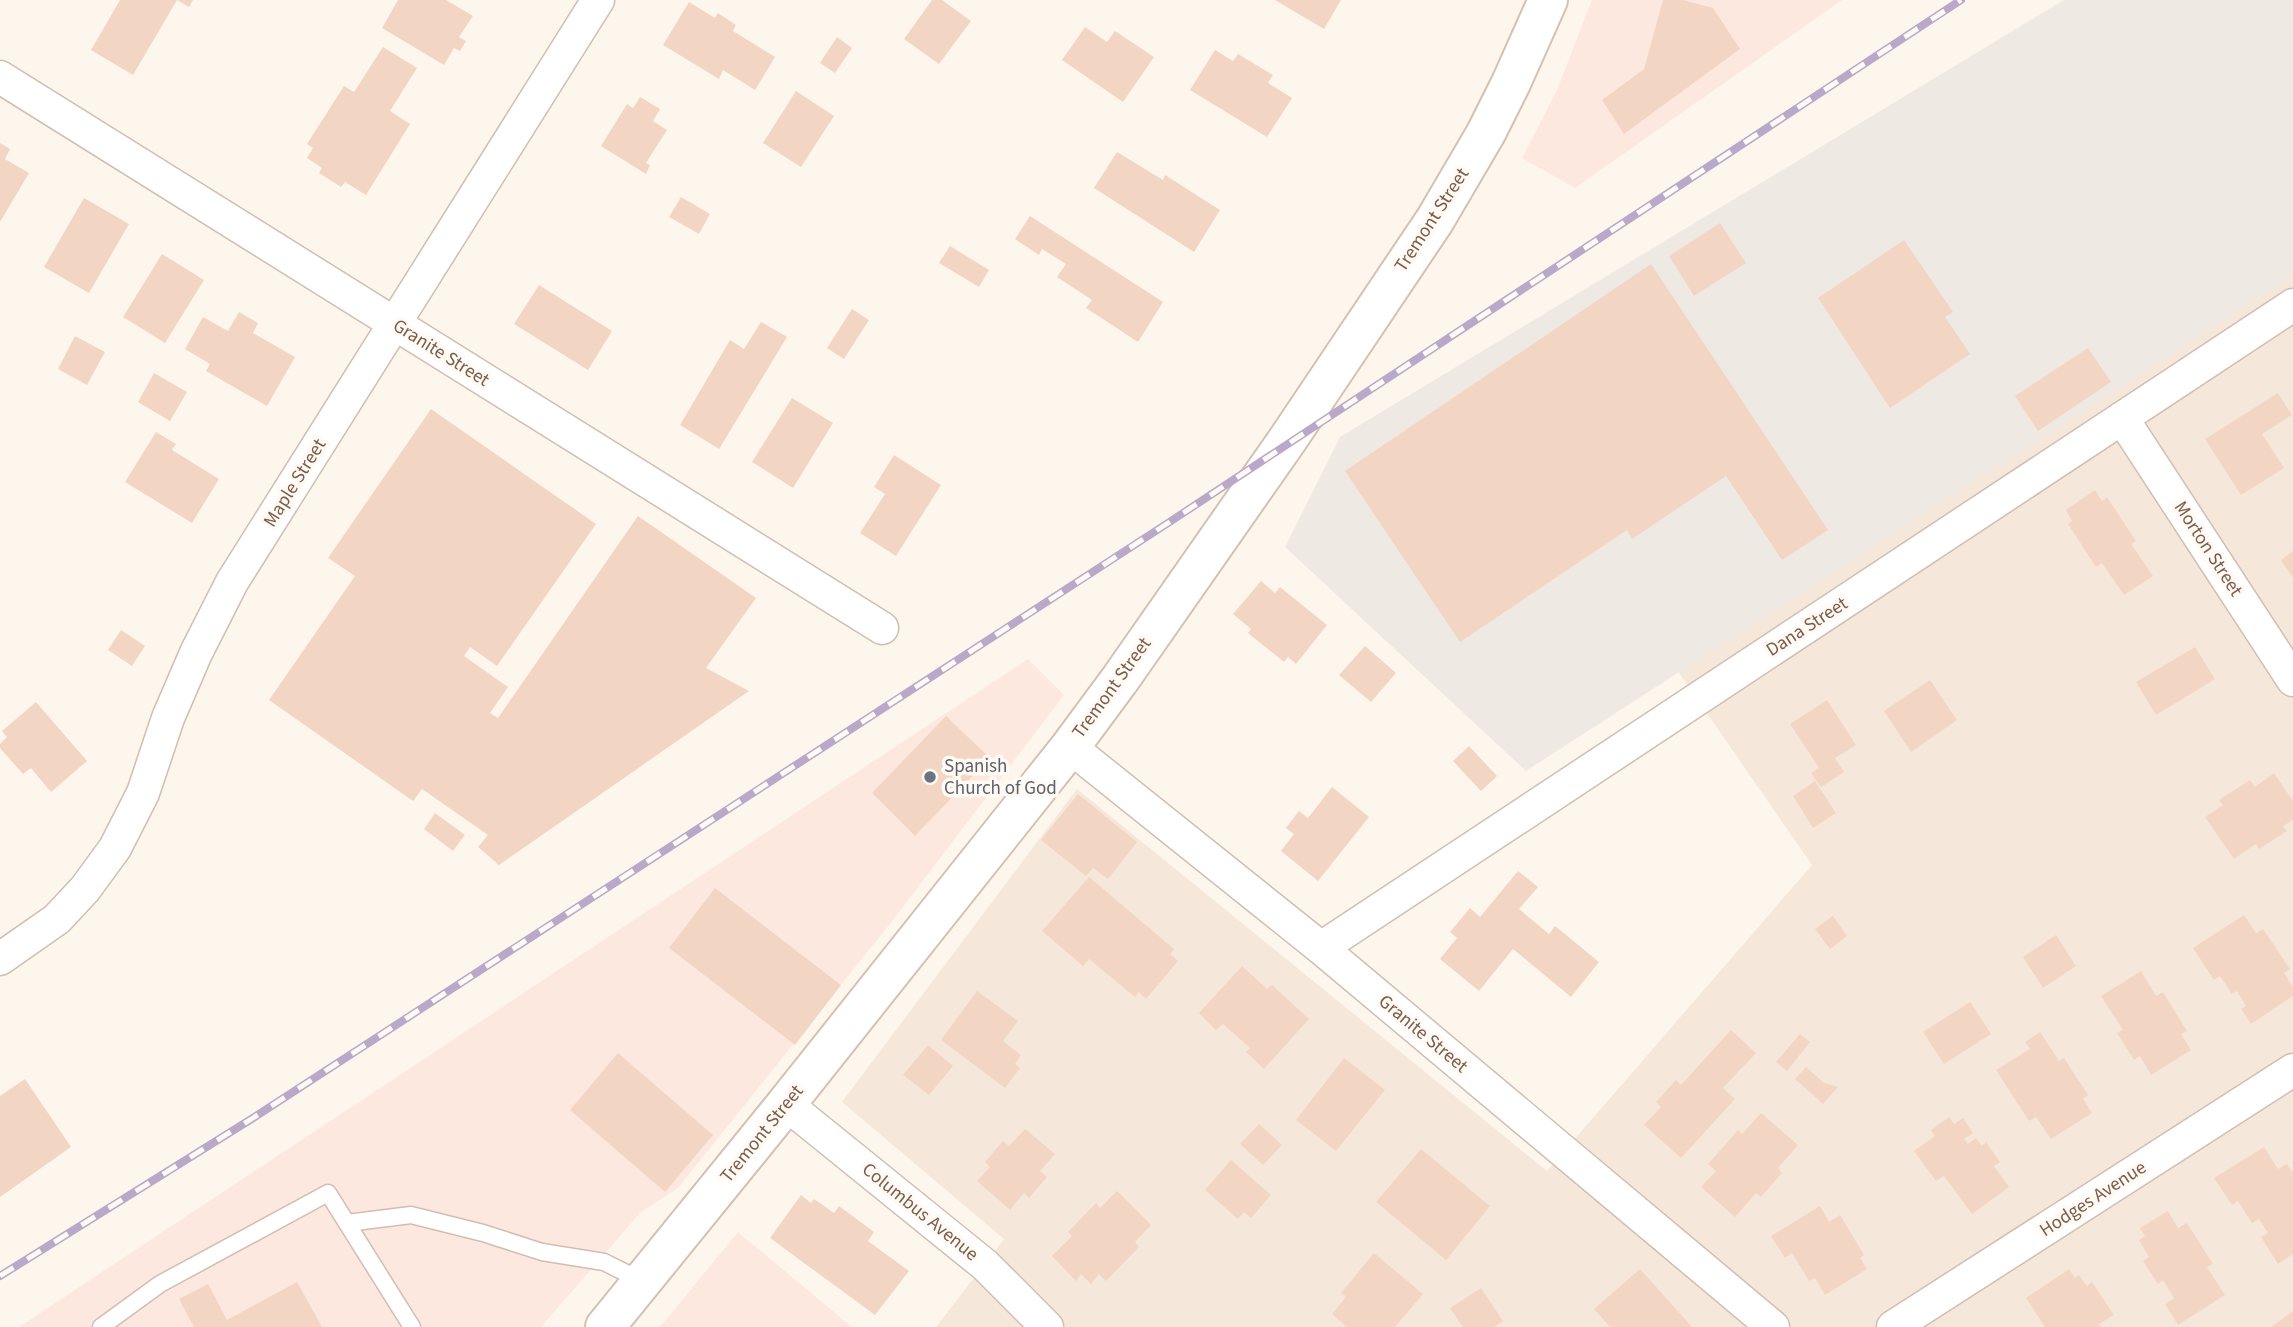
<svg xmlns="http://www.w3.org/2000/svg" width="2293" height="1327" font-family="'Source Sans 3',sans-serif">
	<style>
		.residential { fill: #f5e8da }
		.commercial { fill: #fde8e0 }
		.industrial { fill: #efe9e4 }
		.building { fill: #f3d5c3 }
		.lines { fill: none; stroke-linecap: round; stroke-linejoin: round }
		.lane-casing { stroke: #d1beb0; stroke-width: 19 }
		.street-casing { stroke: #d1beb0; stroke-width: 35 }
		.secondary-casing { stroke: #d6c0b0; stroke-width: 42 }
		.lane { stroke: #fff; stroke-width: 16 }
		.street { stroke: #fff; stroke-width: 32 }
		.secondary { stroke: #fff; stroke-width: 38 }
		.rail-casing { stroke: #b9a8c9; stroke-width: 8 }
		.rail { stroke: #fffaf3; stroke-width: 5; stroke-dasharray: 16; stroke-linecap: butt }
		.worship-dot { fill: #6b7280; stroke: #fffaf3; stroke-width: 2.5 }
		.labels { text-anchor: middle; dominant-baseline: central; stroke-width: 7; stroke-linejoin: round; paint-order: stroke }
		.street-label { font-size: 19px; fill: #7a5c4d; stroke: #fffaf3 }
		.worship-label { font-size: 19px; fill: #5b616d; stroke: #fffaf3; text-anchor: start }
	</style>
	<rect width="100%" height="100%" fill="#fdf6ec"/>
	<path class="residential" d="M2293 275V1327H936L1004 1239 842 1102 1077 789 1547 1171 1812 865 1677 670Z"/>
	<path class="commercial" d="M1592 0H1842L1575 188 1522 158 1557 90Z
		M1028 659 1064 695 893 920 678 1188 640 1213 541 1327H19Z
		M738 1232 852 1327H660Z"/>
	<path class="industrial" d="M2064 0H2293V275L1526 771 1285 547 1340 437Z"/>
	<path class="building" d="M120 0H193L189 7 177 0 133 75 91 50Z
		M398 0H446L473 16 459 37 466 41 460 51 454 48 444 65 382 28Z
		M932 0H942L971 21 939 64 904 39Z
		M1275 0H1341L1324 29Z
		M1663 0H1683L1713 8 1740 49 1624 134 1602 100 1644 69Z
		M689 2 715 18 718 13 736 25 733 31 775 57 755 90 723 70 719 79 663 45Z
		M1085 27 1107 42 1115 31 1154 57 1123 102 1062 60Z
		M837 37 852 48 835 73 820 63Z
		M383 47 417 68 390 111 410 124 366 195 345 182 341 187 319 173 322 168 307 158 313 148 307 144 344 86 354 92Z
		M1215 50 1233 61 1238 54 1273 75 1268 83 1292 98 1267 137 1190 90Z
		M796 91 834 116 801 167 763 143Z
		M640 97 660 109 653 121 667 130 646 163 650 165 646 174 601 146 627 104 633 108Z
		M0 143 10 149 5 159 29 173 0 222Z
		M1117 152 1163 180 1165 175 1220 210 1194 252 1094 188Z
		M681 197 710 214 699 234 669 217Z
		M84 198 129 224 89 293 44 267Z
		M1030 216 1163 302 1138 342 1086 308 1092 300 1057 277 1066 264 1042 249 1039 255 1015 239Z
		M1720 223 1746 263 1694 296 1669 256Z
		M1904 240 1953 312 1945 317 1970 354 1890 408 1818 298Z
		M950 246 989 270 979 287 939 263Z
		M162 254 204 280 165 343 123 317Z
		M1651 264 1828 530 1782 560 1726 476 1632 539 1627 530 1460 642 1345 471Z
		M539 285 612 331 588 370 514 324Z
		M852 309 869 320 844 359 827 348Z
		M239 312 258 323 253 333 295 357 267 406 206 371 210 364 185 349 203 317 228 331Z
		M761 322 787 337 719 449 680 425 730 340 744 349Z
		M75 336 105 352 87 385 58 369Z
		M2088 348 2111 382 2038 431 2015 396Z
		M154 373 187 392 170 421 138 402Z
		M2278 393 2292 415 2262 434 2284 468 2241 495 2205 439Z
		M792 398 833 423 793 488 752 462Z
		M431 409 596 524 497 666 470 647 464 656 508 687 490 713 498 718 638 516 756 598 706 668 749 691 499 865 478 847 488 835 422 789 413 801 269 700 355 576 328 558Z
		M156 432 176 444 172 450 219 479 192 523 125 482Z
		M894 455 941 485 896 556 860 533 885 494 874 487Z
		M2095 490 2102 501 2107 497 2136 541 2131 544 2153 576 2124 595 2102 563 2096 567 2068 524 2072 521 2066 510Z
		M2293 551V578L2281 560Z
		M1261 581 1275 593 1280 587 1327 625 1296 664 1288 657 1284 662 1248 633 1251 629 1233 614Z
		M121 630 145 646 132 666 108 650Z
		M1365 646 1396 673 1371 702 1339 675Z
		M2195 647 2215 679 2156 715 2136 682Z
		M1930 680 1957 720 1911 752 1884 711Z
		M1827 700 1856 745 1835 758 1844 772 1821 787 1811 773 1819 768 1790 724Z
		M36 702 87 761 51 792 31 768 23 774 0 748V744L7 737 2 731Z
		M946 716 990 758 915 836 872 793Z
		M1469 746 1497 776 1481 791 1453 761Z
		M2274 773 2293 801V820L2283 826 2287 831 2259 849 2256 844 2234 859 2205 817 2223 805 2219 800 2250 780 2255 787Z
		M1815 781 1836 813 1813 828 1793 796Z
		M1332 787 1369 817 1318 881 1281 851 1294 834 1286 828 1299 811 1308 818Z
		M1078 794 1137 842 1108 879 1093 868 1086 876 1041 840Z
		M435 813 465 835 453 851 424 829Z
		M1518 871 1538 887 1519 909 1549 934 1555 926 1599 962 1571 997 1513 949 1479 991 1440 959 1457 938 1450 932 1470 908 1480 917Z
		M1089 877 1174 949 1170 954 1178 961 1146 999 1139 992 1135 997 1089 959 1083 966 1042 931Z
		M715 888 841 985 795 1045 669 948Z
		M2244 915 2256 933 2263 929 2290 969 2284 973 2293 987V996L2251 1024 2241 1009 2246 1006 2237 991 2232 994 2220 976 2214 980 2193 948Z
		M1833 916 1847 936 1830 949 1815 929Z
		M2056 935 2076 966 2043 988 2023 957Z
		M1242 966 1267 989 1272 985 1309 1019 1264 1069 1246 1052 1250 1048 1223 1024 1216 1030 1199 1013Z
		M2141 971 2156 996 2163 992 2187 1031 2181 1034 2191 1050 2151 1075 2140 1056 2134 1060 2117 1033 2123 1030 2101 996Z
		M977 991 1018 1021 1003 1041 1021 1055 1015 1064 1020 1068 1005 1088 941 1040Z
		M1970 1002 1991 1034 1944 1064 1923 1032Z
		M1731 1030 1756 1053 1723 1088 1735 1099 1681 1158 1644 1125 1661 1107 1656 1102 1676 1080 1681 1085Z
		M2040 1032 2059 1061 2064 1058 2088 1095 2083 1099 2092 1113 2051 1139 2036 1117 2029 1121 1996 1070 2030 1049 2025 1042Z
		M1800 1034 1810 1042 1787 1071 1776 1062Z
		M928 1045 953 1066 929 1095 903 1075Z
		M618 1053 713 1135 665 1192 570 1110Z
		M1344 1058 1385 1090 1336 1151 1296 1120Z
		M1806 1067 1824 1083 1838 1087 1823 1104 1795 1079Z
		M25 1079 71 1147 0 1197V1096Z
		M1761 1113 1798 1145 1778 1168 1782 1173 1761 1197 1756 1193 1735 1217 1701 1187 1716 1171 1708 1164 1738 1130 1742 1134Z
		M1949 1117 1954 1124 1963 1118 1973 1133 1964 1139 1968 1144 1976 1138 1982 1146 1986 1142 2000 1162 1994 1166 2009 1187 1972 1214 1944 1176 1936 1181 1914 1151 1935 1136 1931 1130Z
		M1259 1124 1282 1145 1263 1165 1240 1144Z
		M1025 1129 1055 1154 1040 1171 1047 1177 1029 1198 1024 1193 1010 1210 977 1181 990 1167 985 1162 1003 1141 1009 1146Z
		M2264 1147 2278 1169 2287 1164 2293 1173V1254L2278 1264 2261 1237 2268 1233 2259 1219 2252 1223 2238 1201 2232 1205 2214 1178Z
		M1421 1149 1490 1206 1446 1260 1376 1202Z
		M1231 1160 1271 1195 1251 1218 1244 1212 1238 1219 1205 1190Z
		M1117 1191 1151 1225 1135 1242 1139 1247 1106 1281 1099 1274 1091 1284 1081 1274 1076 1281 1052 1256 1072 1236 1068 1232 1096 1203 1100 1208Z
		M801 1195 811 1203 814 1199 834 1213 839 1206 874 1232 868 1241 909 1271 875 1315 770 1238Z
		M1820 1206 1829 1222 1840 1215 1864 1255 1860 1258 1867 1269 1825 1295 1815 1278 1809 1281 1792 1253 1785 1258 1771 1236Z
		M2168 1211 2178 1228 2187 1223 2213 1264 2207 1267 2225 1295 2178 1325 2165 1304 2174 1298 2163 1280 2158 1284 2143 1261 2149 1257 2139 1240 2145 1236 2140 1228Z
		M1374 1253 1423 1294 1395 1327H1347L1332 1314 1346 1297 1341 1293Z
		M1640 1269 1692 1327H1610L1594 1309Z
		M2069 1269 2075 1278 2079 1275 2087 1286 2092 1282 2114 1315 2099 1324 2101 1327H2045L2026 1298Z
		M297 1282 322 1327H194L179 1299 208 1284 227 1320Z
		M1481 1288 1503 1321 1494 1327H1463L1450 1308Z
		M2293 1311V1327H2271Z"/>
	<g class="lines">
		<defs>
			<path id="lane" d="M347 1223 411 1215 483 1233 542 1252 604 1262 642 1281
				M101 1327 160 1284 328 1193 412 1327"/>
			<path id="street" d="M0 77 882 628
				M2122 418 2293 680
				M1070 747 1321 948 1773 1327
				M1321 948 2293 305
				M0 959 57 919 85 889 115 848 143 793 168 718 196 653 232 582 598 0
				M786 1104 985 1265 1047 1327
				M1893 1327 2293 1070"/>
			<path id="secondary" d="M605 1327 786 1104 1070 747 1121 678 1288 439 1435 220 1486 133 1511 83 1548 0"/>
		</defs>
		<use href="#lane" class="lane-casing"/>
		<use href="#street" class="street-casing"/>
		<use href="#secondary" class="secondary-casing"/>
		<use href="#lane" class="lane"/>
		<use href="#street" class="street"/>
		<use href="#secondary" class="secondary"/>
		<defs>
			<path id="rail" d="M0 1276 253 1118 1168 523 1961 0"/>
		</defs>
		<use href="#rail" class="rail-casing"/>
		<use href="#rail" class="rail"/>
	</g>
	<circle class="worship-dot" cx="930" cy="777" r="7"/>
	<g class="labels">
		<g class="street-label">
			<text transform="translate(1432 220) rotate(-57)">Tremont Street</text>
			<text transform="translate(441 353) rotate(32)">Granite Street</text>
			<text transform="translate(295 483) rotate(-58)">Maple Street</text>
			<text transform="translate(2208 549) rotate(57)">Morton Street</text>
			<text transform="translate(1807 627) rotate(-33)">Dana Street</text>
			<text transform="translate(1112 688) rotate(-54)">Tremont Street</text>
			<text transform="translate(1423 1034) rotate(40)">Granite Street</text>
			<text transform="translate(762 1134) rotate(-51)">Tremont Street</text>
			<text transform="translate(2093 1199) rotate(-33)">Hodges Avenue</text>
			<text transform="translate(920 1212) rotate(39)">Columbus Avenue</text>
		</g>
		<g class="worship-label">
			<text x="944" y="766">Spanish<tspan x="944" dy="22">Church of God</tspan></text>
		</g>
	</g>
</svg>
